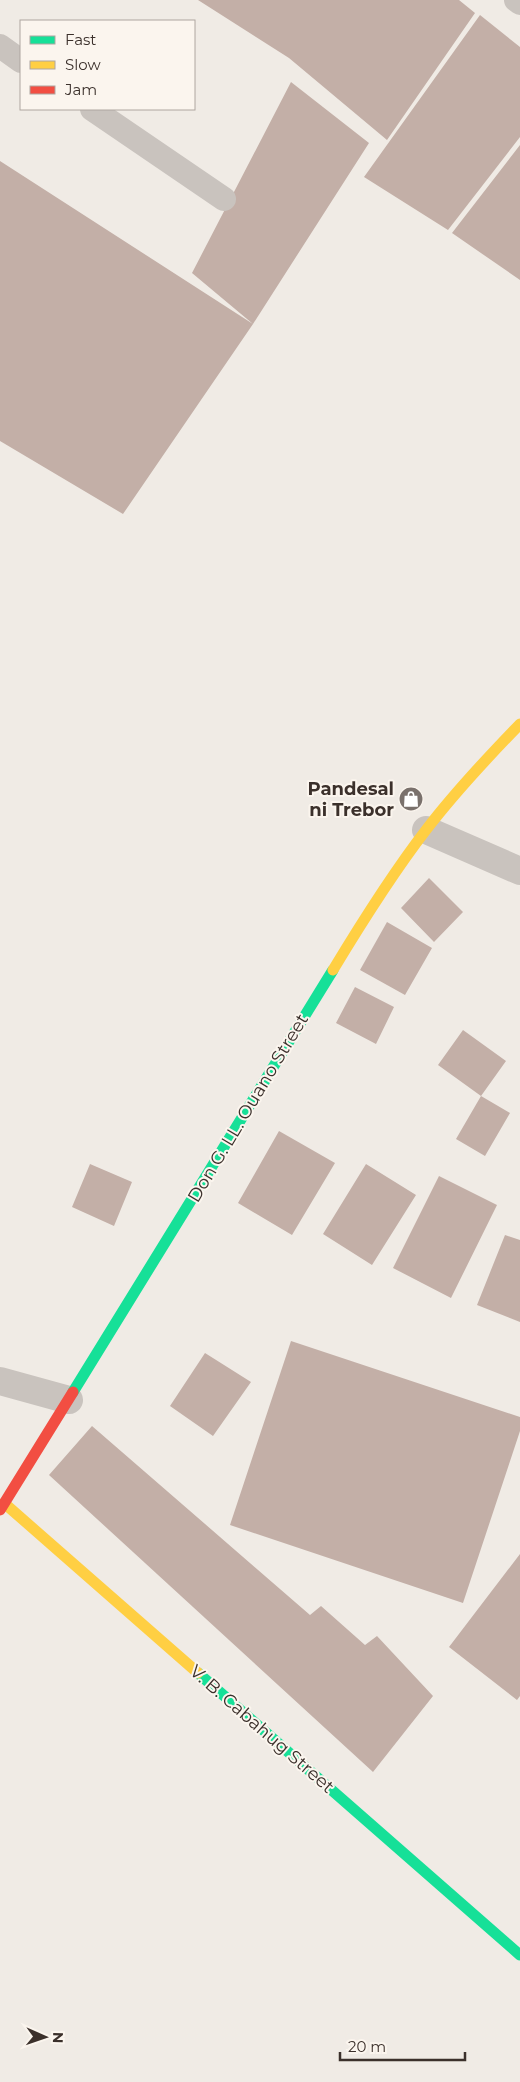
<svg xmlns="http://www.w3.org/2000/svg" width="520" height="2082" font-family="Montserrat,sans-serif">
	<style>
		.building { fill: #c3afa7 }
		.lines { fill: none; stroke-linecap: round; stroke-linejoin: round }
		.lane { stroke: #c9c3be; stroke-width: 24 }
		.street { stroke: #c9c3be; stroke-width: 28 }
		.fast { stroke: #16e098; stroke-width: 11 }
		.slow { stroke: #ffcf43; stroke-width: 11 }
		.jam { stroke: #f24e42; stroke-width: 11 }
		.labels { text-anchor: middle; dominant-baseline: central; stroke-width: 4; stroke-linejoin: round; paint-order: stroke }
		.poi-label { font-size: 18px; font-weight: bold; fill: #3b302b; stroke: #fbf5ee; text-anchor: end }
		.street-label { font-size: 18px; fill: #3b302b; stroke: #fbf5ee }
	</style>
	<rect width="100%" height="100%" fill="#f0ebe5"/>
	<path class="building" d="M198 0H459L475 13 387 140 289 58Z
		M480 15 520 47V137L448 230 364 177Z
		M291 82 369 143 253 324 192 273Z
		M520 145V280L452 233Z
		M0 161 253 324 123 514 0 441Z
		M429 878 463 912 434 942 401 908Z
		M387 922 432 948 405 995 360 970Z
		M355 987 394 1007 376 1044 336 1023Z
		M463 1030 506 1061 481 1096 438 1065Z
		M481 1096 510 1113 485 1156 456 1139Z
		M279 1131 335 1163 292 1235 238 1203Z
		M90 1164 132 1182 114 1226 72 1207Z
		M366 1164 416 1195 372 1265 323 1234Z
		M439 1176 497 1205 451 1298 393 1268Z
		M505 1235 520 1240V1322L477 1305Z
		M291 1341 520 1417V1431L463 1603 230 1525Z
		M205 1353 251 1382 213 1436 170 1406Z
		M92 1426 310 1615 321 1606 365 1645 377 1636 433 1696 373 1772 49 1475Z
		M520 1554V1696L517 1700 449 1647Z"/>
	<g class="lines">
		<path class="lane" d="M516 0 520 3
			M0 46 21 61
			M92 109 224 199"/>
		<path class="street" d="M426 830 520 871
			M0 1381 69 1400"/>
		<path class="fast" d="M73 1392 333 970
			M198 1673 520 1955"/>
		<path class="slow" d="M333 970C362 922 392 874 426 830 455 792 487 758 520 724
			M4 1503 198 1673"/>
		<path class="jam" d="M0 1510 73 1392"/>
	</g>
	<defs>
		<symbol id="shop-disc" viewBox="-11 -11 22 22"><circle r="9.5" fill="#7a716c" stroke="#fbf5ee"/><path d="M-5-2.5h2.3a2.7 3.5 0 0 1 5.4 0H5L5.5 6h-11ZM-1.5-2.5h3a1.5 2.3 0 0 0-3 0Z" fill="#fff"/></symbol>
	</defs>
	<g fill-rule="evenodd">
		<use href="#shop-disc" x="397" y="785" width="28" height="28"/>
	</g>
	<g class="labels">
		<g class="poi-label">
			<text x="394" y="789">Pandesal<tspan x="394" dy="21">ni Trebor</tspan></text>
		</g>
		<g class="street-label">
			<text transform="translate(248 1108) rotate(-59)">Don G. LL. Ouano Street</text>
			<text transform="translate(262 1729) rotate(41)">V. B. Cabahug Street</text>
		</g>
	</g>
	<rect x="20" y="20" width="175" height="90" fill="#fbf5ee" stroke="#aea6a0"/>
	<rect x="30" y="36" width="25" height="8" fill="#16e098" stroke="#aea6a0"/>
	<text x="65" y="45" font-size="15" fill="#3b302b">Fast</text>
	<rect x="30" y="61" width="25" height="8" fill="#ffcf43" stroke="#aea6a0"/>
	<text x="65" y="70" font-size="15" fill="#3b302b">Slow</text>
	<rect x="30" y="86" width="25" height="8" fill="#f24e42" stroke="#aea6a0"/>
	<text x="65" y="95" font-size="15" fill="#3b302b">Jam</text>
	<g transform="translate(45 2037) rotate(92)" stroke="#fbf5ee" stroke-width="4" paint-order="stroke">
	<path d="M0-4L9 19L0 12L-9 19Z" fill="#3b302b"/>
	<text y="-8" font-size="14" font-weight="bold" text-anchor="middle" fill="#3b302b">N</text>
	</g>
	<path d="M340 2052v8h125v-8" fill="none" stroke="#3b302b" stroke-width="2.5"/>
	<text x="348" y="2052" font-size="15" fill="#3b302b" stroke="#fbf5ee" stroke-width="4" paint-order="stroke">20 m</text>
</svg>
